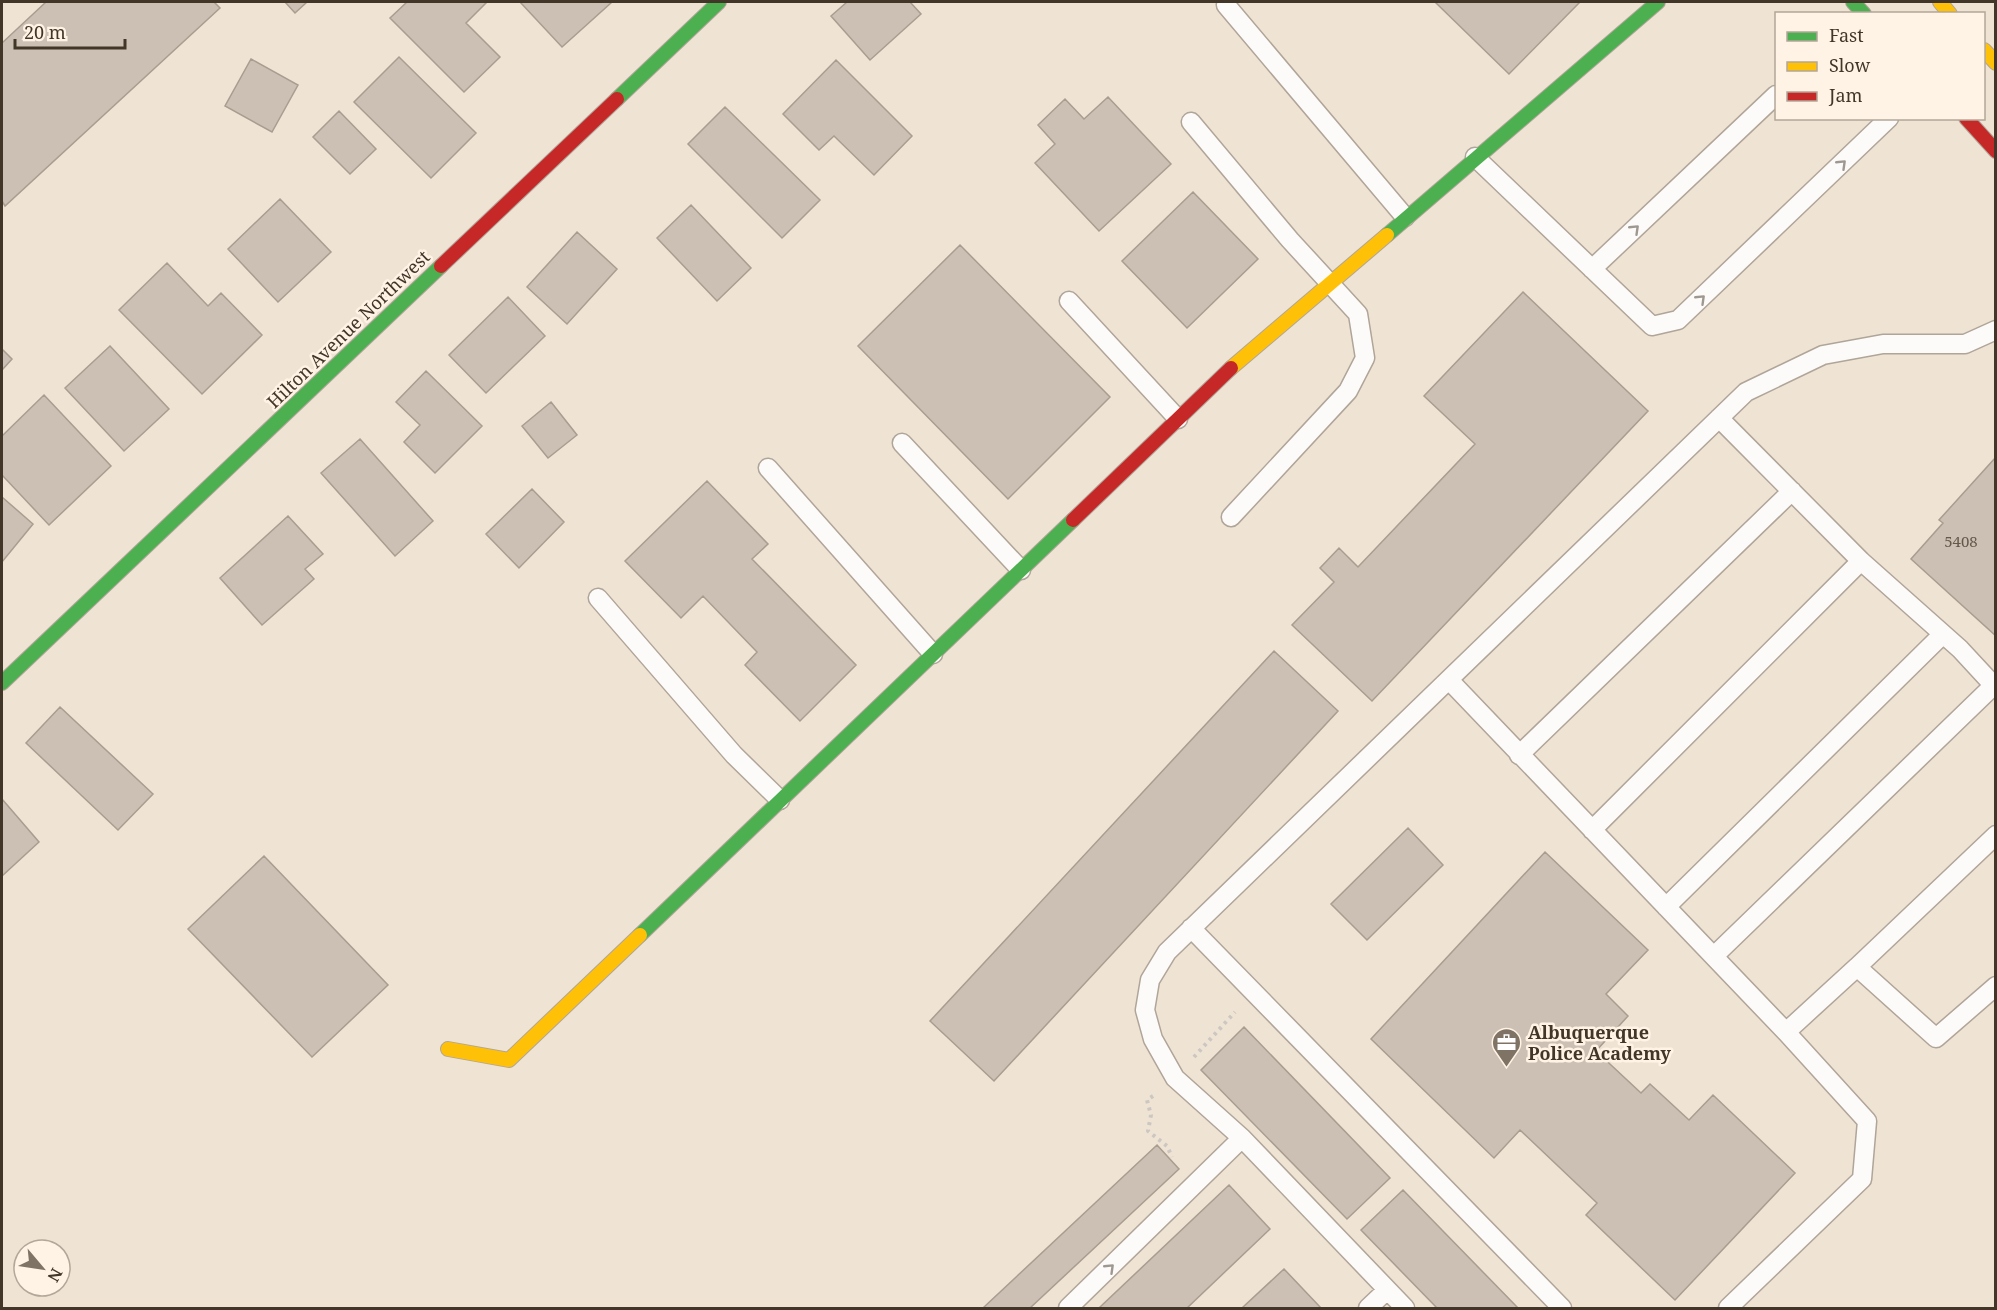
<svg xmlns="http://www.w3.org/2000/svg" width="1997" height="1310" font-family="'Noto Serif',serif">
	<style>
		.building { fill: #cbc0b3; stroke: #a89d90; stroke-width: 1.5 }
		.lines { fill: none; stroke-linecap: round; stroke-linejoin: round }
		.lane-casing { stroke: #b0a599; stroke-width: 21 }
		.fast-casing { stroke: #b0a599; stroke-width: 16 }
		.slow-casing { stroke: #b0a599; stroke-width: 16 }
		.jam-casing { stroke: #b0a599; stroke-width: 16 }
		.path { stroke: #ccc7c1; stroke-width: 4; stroke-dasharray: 3 4.5; stroke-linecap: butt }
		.lane { stroke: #fdfbf9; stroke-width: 18 }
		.fast { stroke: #4caf50; stroke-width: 14 }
		.slow { stroke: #ffc107; stroke-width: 14 }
		.jam { stroke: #c62828; stroke-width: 14 }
		.oneway { stroke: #9f9890 }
		.labels { text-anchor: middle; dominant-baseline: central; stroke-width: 5; stroke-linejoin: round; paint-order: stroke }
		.number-label { font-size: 15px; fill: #64584b }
		.street-label { font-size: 18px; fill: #413628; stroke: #fff3e5 }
		.poi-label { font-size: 18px; font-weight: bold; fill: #413628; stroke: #fff3e5; text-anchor: start }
	</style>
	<rect width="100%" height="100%" fill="#efe3d4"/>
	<path class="building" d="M46 2H214L220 8 5 206 2 201V43Z
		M285 2H307L295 13Z
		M407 2H487L466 23 500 57 464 92 390 18Z
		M520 2H612L562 47Z
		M847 2H910L921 14 870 60 831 16Z
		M1435 2H1580L1509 74Z
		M399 57 476 133 431 178 354 102Z
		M251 59 298 85 272 132 225 106Z
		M836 60 912 136 874 175 834 136 819 150 783 114Z
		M1108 97 1171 164 1099 231 1035 163 1055 144 1038 125 1065 99 1084 119Z
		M725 107 820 200 782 238 688 144Z
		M339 111 376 149 350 174 313 137Z
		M1193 192 1258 259 1187 328 1122 261Z
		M280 199 331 252 278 302 228 249Z
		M691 205 751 268 717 301 657 238Z
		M577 232 617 269 567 324 527 287Z
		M960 245 1110 397 1008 499 858 346Z
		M167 263 208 306 221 293 262 335 202 394 119 310Z
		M1523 292 1648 411 1372 701 1292 625 1334 582 1320 568 1339 548 1358 567 1475 444 1424 396Z
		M508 297 545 336 486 393 449 355Z
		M110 346 169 409 124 451 65 388Z
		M2 349 12 359 2 370Z
		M426 371 482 426 435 473 404 442 420 425 396 402Z
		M44 395 111 466 49 525 2 475V436Z
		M551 402 577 435 548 458 522 426Z
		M360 439 433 521 395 556 321 473Z
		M1996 457V636L1911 559 1943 523 1939 520Z
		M707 481 768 544 752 559 856 665 800 721 745 665 757 652 703 596 681 618 625 561Z
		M532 489 564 522 519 568 486 534Z
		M2 497 33 524 2 562Z
		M288 516 323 554 305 569 314 579 262 625 220 578Z
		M1274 651 1338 711 994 1081 930 1021Z
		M60 707 153 794 118 830 26 743Z
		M2 799 39 842 2 876Z
		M1408 828 1443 865 1367 940 1331 904Z
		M1545 852 1648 950 1606 994 1628 1016 1596 1051 1641 1093 1650 1084 1689 1120 1713 1095 1795 1173 1675 1300 1586 1215 1597 1203 1520 1130 1494 1158 1371 1039Z
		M264 856 388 985 312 1057 188 929Z
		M1244 1027 1390 1178 1347 1219 1201 1070Z
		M1157 1145 1179 1169 1030 1308H983Z
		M1229 1185 1270 1229 1187 1308H1099Z
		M1403 1190 1518 1308H1437L1361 1230Z
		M1284 1269 1321 1308H1242Z"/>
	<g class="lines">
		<defs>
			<path id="lane" d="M1226 5 1405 217
				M1191 122 1290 240 1358 314 1365 358 1348 391 1231 517
				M1475 157 1652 326 1678 320 1889 118
				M1592 269 1776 95
				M1069 301 1178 419
				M1719 418 1861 561 1960 649 1996 688
				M902 443 1021 570
				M768 468 933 654
				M598 598 734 755 780 800
				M1449 680 1786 1032
				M1519 755 1792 491
				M1592 830 1861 561
				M1666 907 1943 634
				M1191 928 1562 1308
				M1714 956 1993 686
				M1857 967 1996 835
				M1068 1308 1242 1138
				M1368 1308 1387 1290
				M1405 1308 1242 1138 1175 1078 1153 1039 1145 1010 1150 980 1167 952 1746 392 1823 355 1883 344H1965L1996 330
				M1728 1308 1862 1179 1867 1121 1786 1032 1857 967 1936 1038 1996 986"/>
			<path id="fast" d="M1853 2 1864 14
				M617 99 719 2
				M1387 235 1658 2
				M2 683 441 266
				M640 935 1073 520"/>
			<path id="slow" d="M1940 2 1950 14
				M1984 50 1996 63
				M1231 368 1387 235
				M448 1049 509 1060 640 935"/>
			<path id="jam" d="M1966 118 1996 151
				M441 266 617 99
				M1073 520 1231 368"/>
		</defs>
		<use href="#lane" class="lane-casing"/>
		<use href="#fast" class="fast-casing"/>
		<use href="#slow" class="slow-casing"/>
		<use href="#jam" class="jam-casing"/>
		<path class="path" d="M1194 1057 1235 1012
			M1153 1096 1147 1100 1151 1115 1148 1131 1167 1146 1172 1157"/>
		<use href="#lane" class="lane"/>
		<use href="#fast" class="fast"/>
		<use href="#slow" class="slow"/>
		<use href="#jam" class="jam"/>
	</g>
	<defs><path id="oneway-chevron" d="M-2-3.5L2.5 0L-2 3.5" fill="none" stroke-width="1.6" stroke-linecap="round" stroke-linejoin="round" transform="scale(1.5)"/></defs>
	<g class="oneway">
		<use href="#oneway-chevron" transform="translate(1842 164) rotate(-44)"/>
		<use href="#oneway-chevron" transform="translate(1635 229) rotate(-44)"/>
		<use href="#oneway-chevron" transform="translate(1701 299) rotate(-44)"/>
		<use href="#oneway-chevron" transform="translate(1110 1268) rotate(-44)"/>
	</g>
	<defs>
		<symbol id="office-pin" viewBox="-11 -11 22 30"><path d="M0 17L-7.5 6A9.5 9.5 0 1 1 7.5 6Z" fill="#7e7364" stroke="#fff3e5"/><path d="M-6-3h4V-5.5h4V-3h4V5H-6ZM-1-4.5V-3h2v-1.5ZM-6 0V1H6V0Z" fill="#fff"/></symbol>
	</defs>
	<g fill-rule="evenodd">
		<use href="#office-pin" x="1490" y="1026" width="33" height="45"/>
	</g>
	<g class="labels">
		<g class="number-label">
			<text x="1961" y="541">5408</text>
		</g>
		<g class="street-label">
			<text transform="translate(348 329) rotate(-44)">Hilton Avenue Northwest</text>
		</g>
		<g class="poi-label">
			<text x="1528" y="1032">Albuquerque<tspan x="1528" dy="21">Police Academy</tspan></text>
		</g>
	</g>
	<rect width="1997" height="1310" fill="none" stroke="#413628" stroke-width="6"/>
	<rect x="1775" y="12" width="210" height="108" fill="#fff3e5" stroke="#b3a799" stroke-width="1.5"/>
	<rect x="1787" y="32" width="30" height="9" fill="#4caf50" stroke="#b3a799" stroke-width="1.5"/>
	<text x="1829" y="42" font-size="18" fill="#413628">Fast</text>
	<rect x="1787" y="62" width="30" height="9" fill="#ffc107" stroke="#b3a799" stroke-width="1.5"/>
	<text x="1829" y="72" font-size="18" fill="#413628">Slow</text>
	<rect x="1787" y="92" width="30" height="9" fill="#c62828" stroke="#b3a799" stroke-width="1.5"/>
	<text x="1829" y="102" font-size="18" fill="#413628">Jam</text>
	<g transform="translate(42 1268) rotate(119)"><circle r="28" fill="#fff3e5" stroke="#b3a799" stroke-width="1.5"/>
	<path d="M0-4.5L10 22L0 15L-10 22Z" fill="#7e7364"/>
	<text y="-9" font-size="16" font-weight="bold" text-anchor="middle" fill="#413628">N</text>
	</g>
	<path d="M15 39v9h110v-9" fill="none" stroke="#413628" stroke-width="3"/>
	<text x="24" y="39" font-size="18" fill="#413628" stroke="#fff3e5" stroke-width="4.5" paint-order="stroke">20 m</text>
</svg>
